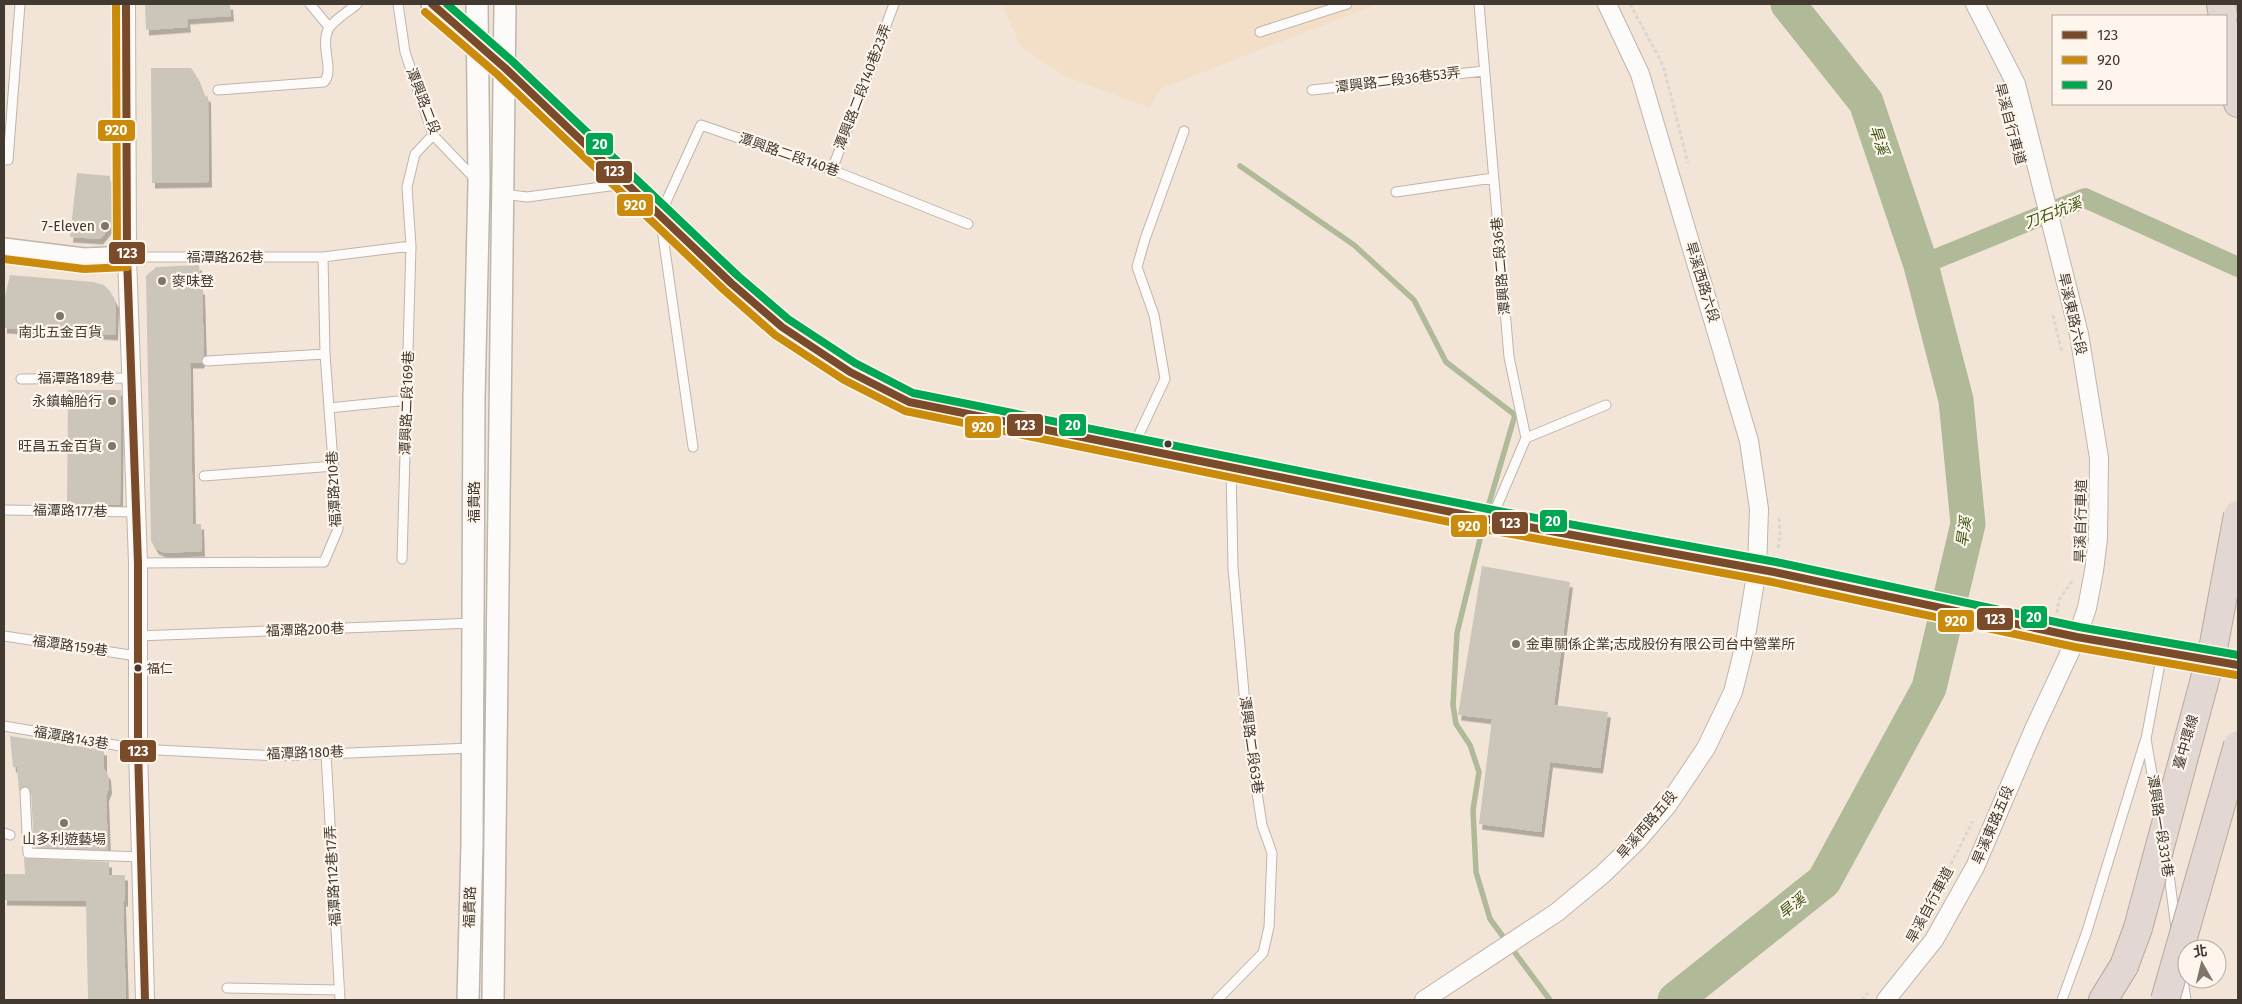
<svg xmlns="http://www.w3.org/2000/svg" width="2242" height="1004" font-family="'Fira Sans','Noto Sans TC',sans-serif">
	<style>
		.built { fill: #f3dec8 }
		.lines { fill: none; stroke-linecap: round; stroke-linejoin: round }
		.stream { stroke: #b0ba98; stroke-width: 5.5 }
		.canal { stroke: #b0ba98; stroke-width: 20 }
		.river { stroke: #b0ba98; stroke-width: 35 }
		.building { fill: #ccc5ba; filter: url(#shadow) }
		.service-casing { stroke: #beb5ab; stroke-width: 11 }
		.minor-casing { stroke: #beb5ab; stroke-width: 20 }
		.tertiary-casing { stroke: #beb5ab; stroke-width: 24 }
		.motorway-casing { stroke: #b8a89e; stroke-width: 30 }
		.path { stroke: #dad7d3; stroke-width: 3; stroke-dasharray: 4 2.5; stroke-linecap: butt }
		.service { stroke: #fdfbf9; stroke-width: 9 }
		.minor { stroke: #fdfbf9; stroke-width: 18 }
		.tertiary { stroke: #fdfbf9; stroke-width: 21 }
		.motorway { stroke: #e2d7d3; stroke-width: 28 }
		.motorway-bridge-casing { stroke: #b8a89e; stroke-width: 30; stroke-linecap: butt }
		.motorway-bridge { stroke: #e2d7d3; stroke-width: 28 }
		.bus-1-casing { stroke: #fef5ec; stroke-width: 11 }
		.bus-2-casing { stroke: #fef5ec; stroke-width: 11 }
		.bus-3-casing { stroke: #fef5ec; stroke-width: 11 }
		.bus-1 { stroke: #7a4b2a; stroke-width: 8 }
		.bus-2 { stroke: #ca8b0c; stroke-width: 8 }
		.bus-3 { stroke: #00a651; stroke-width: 8 }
		.poi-dot { fill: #80756b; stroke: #fef5ec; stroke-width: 2 }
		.bus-dot { fill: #423930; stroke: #fef5ec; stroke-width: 2 }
		.labels { text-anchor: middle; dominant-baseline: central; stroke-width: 4.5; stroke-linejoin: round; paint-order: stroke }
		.bus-label { font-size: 13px; fill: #423930; stroke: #fef5ec; text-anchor: start }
		.street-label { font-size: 14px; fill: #423930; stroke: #fef5ec }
		.poi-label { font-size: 14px; fill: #423930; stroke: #fef5ec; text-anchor: end }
		.water-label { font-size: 15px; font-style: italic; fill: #3c5512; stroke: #fef5ec }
		.line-badge { stroke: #fef5ec; stroke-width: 2 }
		.badge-label { font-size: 14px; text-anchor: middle; font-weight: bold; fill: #fff }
	</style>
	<defs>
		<filter id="shadow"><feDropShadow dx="3" dy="5.5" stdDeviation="0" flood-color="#0004"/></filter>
	</defs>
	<rect width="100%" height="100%" fill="#f2e5d8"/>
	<path class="built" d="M1002 4H1378L1160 89 1150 108 1064 76 1021 47Z"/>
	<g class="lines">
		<path class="stream" d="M1240 166 1354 245 1414 300 1446 362 1515 415 1486 514
			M1484 523 1457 633 1453 705 1456 724 1470 745 1479 772 1473 810 1476 872 1490 919 1550 1000"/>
		<path class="canal" d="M1921 265 2085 198 2238 267"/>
		<path class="river" d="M1675 1000 1824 881 1929 688 1968 524 1956 400 1921 265 1866 102 1788 4"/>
	</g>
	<path class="building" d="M145 4H230L231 16 187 19 188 27 146 30Z
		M151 68H191L196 75 203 94 208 97 209 182 152 183Z
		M77 173 110 176 111 226 100 239 70 237Z
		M199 265 200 289H202L204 356 201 363H190L193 524H201L202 551 165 553 156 549 151 541 146 276 156 267Z
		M10 275 93 282 104 285 110 291 116 303 115 335 4 328V300Z
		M68 390H121L120 505H67Z
		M1482 566 1570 582 1554 705 1608 712 1600 768 1550 762 1541 832 1479 824 1492 719 1458 715Z
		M10 736 104 750V769L108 775 109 788 106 796 108 850 34 847 31 791 25 786 19 791 17 767H13Z
		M24 858 109 862V875H125V901H123L126 1000H88L86 901 4 900V874H25Z"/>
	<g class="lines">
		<defs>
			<path id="service" d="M310 4 329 27
				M398 4 405 52 433 135 477 181
				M1479 4 1509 357 1526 438 1491 520
				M1260 32 1347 4
				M218 90 324 82C335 70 319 45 329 28 335 19 349 11 357 4
				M1312 90 1484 71
				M4 160H8L20 4
				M832 170 894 4
				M1396 192 1493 178
				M503 194 527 197 617 185 624 187
				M127 257H323L411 246
				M207 361 325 354
				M21 379 131 378
				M329 408 408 400
				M1526 438 1606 405
				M693 447 660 215 701 125 832 170 968 224
				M1133 447 1165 379 1154 315 1137 267 1145 239 1184 131
				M204 476 334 466
				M4 510 136 512
				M402 559 411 246 407 187 415 154 433 135
				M138 563 324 562 338 529 325 354 323 257
				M4 636 137 656
				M137 636 474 623
				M4 726 138 749 277 756 471 748
				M326 753 340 1000
				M25 792 28 853 142 857
				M2159 814 2146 739 2162 653
				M4 833 10 835
				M2167 859 2176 928
				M2182 973 2186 1000
				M227 988 340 990
				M1217 1000 1263 953 1269 927 1272 853 1262 825 1247 727 1233 568 1231 468
				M2062 1000 2087 931 2145 741"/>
			<path id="minor" d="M126 4 127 257 138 563V749L145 1000
				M1424 1000 1556 913 1603 874 1638 840 1667 806 1706 748 1733 692 1744 648 1757 569 1759 509 1749 441 1640 74 1607 4
				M1886 1000 1934 940 1975 867 2034 729 2077 637 2087 608 2094 571 2098 539 2099 458 2079 334 2016 84 1975 4"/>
			<path id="tertiary" d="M432 4 505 68 731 283 782 327 850 372 909 402 937 409 1133 447 1491 520 1774 572 2077 637 2238 665
				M4 249 84 259 127 257
				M468 1000 472 844 474 398 479 183 477 4
				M493 1000 505 4"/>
			<path id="motorway" d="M2221 4 2223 16
				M2226 31 2238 103
				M2103 1000 2124 966"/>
		</defs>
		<use href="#service" class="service-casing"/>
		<use href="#minor" class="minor-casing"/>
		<use href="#tertiary" class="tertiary-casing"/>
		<use href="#motorway" class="motorway-casing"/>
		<path class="path" d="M1630 4 1663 65 1688 163
			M2053 315 2062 353
			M1778 548 1780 534 1779 517
			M2057 613 2059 600 2072 581
			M1921 922 1973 821
			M1862 1000 1868 993"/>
		<use href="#service" class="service"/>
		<use href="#minor" class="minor"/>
		<use href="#tertiary" class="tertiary"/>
		<use href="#motorway" class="motorway"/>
		<defs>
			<path id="motorway-bridge" d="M2124 966 2138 928 2213 649 2238 515
				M2165 1000 2238 745"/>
		</defs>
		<use href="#motorway-bridge" class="motorway-bridge-casing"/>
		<use href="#motorway-bridge" class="motorway-bridge"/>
		<defs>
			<path id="bus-1" d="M126 4 127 257 138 563V749L145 1000
				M432 4 505 68 731 283 782 327 850 372 909 402 1491 520 1774 572 2077 637 2238 665"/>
			<path id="bus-2" d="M116 4 117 257
				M425 12 498 75 724 290 775 335 844 380 905 411 1489 530 1772 582 2075 647 2236 675
				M4 259 84 269 127 267"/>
			<path id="bus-3" d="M447 4 512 61 738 276 788 319 855 363 913 393 1493 510 1776 562 2079 627 2238 655"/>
		</defs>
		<use href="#bus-1" class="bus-1-casing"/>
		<use href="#bus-2" class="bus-2-casing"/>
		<use href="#bus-3" class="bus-3-casing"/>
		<use href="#bus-1" class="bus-1"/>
		<use href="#bus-2" class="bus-2"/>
		<use href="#bus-3" class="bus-3"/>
	</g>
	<g class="poi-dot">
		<circle cx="105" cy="226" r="5"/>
		<circle cx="162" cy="281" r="5"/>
		<circle cx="60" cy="316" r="5"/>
		<circle cx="112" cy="401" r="5"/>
		<circle cx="112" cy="446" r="5"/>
		<circle cx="1516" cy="644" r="5"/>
		<circle cx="64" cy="823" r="5"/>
	</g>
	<g class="bus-dot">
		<circle cx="1168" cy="444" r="4.5"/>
		<circle cx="138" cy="668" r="4.5"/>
	</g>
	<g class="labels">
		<g class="bus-label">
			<text x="147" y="668">福仁</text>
		</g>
		<g class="street-label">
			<text transform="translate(1398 80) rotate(-7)">潭興路二段36巷53弄</text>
			<text transform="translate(863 87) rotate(-69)">潭興路二段140巷23弄</text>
			<text transform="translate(423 101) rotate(69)">潭興路二段</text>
			<text transform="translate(2010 124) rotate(75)">旱溪自行車道</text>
			<text transform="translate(789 155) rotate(19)">潭興路二段140巷</text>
			<text x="225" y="257">福潭路262巷</text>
			<text transform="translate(1501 266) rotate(-95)">潭興路二段36巷</text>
			<text transform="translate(1702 282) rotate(73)">旱溪西路六段</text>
			<text transform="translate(2072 314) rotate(77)">旱溪東路六段</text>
			<text x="76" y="378">福潭路189巷</text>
			<text transform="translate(407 403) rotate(-88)">潭興路二段169巷</text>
			<text transform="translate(334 489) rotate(-93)">福潭路210巷</text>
			<text transform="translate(474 502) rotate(-90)">福貴路</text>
			<text transform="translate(70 511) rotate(1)">福潭路177巷</text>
			<text transform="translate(2081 521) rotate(-89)">旱溪自行車道</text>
			<text transform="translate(305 630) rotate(-2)">福潭路200巷</text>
			<text transform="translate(70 646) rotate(8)">福潭路159巷</text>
			<text transform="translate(71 738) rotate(10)">福潭路143巷</text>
			<text transform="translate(2186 742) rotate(-74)">臺中環線</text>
			<text transform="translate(1251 745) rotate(82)">潭興路二段63巷</text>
			<text transform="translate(305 753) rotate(-2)">福潭路180巷</text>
			<text transform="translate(1647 825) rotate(-50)">旱溪西路五段</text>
			<text transform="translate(1993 825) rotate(-67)">旱溪東路五段</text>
			<text transform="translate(2160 826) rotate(81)">潭興路一段331巷</text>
			<text transform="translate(333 876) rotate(-93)">福潭路112巷17弄</text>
			<text transform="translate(1930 905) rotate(-62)">旱溪自行車道</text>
			<text transform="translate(470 907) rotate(-88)">福貴路</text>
		</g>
		<g class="poi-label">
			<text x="95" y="226">7-Eleven</text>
			<text x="172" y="281" text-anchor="start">麥味登</text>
			<text x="60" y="332" text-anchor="middle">南北五金百貨</text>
			<text x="102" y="401">永鎮輪胎行</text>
			<text x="102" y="446">旺昌五金百貨</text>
			<text x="1526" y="644" text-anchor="start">金車關係企業;志成股份有限公司台中營業所</text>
			<text x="64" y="839" text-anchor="middle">山多利遊藝場</text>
		</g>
		<g class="water-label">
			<text transform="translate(1879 140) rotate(71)">旱溪</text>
			<text transform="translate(2053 213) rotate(-21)">刀石坑溪</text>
			<text transform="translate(1964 532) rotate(-82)">旱溪</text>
			<text transform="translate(1792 906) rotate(-39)">旱溪</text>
		</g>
	</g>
	<g class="line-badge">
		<rect x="97" y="119" width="39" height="23" rx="5" fill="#ca8b0c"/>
		<rect x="585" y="132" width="29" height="24" rx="5" fill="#00a651"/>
		<rect x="595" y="160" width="38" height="24" rx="5" fill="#7a4b2a"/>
		<rect x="616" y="193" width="38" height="24" rx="5" fill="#ca8b0c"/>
		<rect x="108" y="241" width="38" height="24" rx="5" fill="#7a4b2a"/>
		<rect x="1058" y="413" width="29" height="24" rx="5" fill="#00a651"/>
		<rect x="1006" y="413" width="38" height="24" rx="5" fill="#7a4b2a"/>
		<rect x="964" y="415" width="38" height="24" rx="5" fill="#ca8b0c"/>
		<rect x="1539" y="509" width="29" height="24" rx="5" fill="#00a651"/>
		<rect x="1491" y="511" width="38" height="24" rx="5" fill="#7a4b2a"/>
		<rect x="1450" y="514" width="38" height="24" rx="5" fill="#ca8b0c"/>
		<rect x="2020" y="605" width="28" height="24" rx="5" fill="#00a651"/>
		<rect x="1976" y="607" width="38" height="24" rx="5" fill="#7a4b2a"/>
		<rect x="1937" y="609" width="38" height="24" rx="5" fill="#ca8b0c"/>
		<rect x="119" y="739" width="38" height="24" rx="5" fill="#7a4b2a"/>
	</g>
	<g class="badge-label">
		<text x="116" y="135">920</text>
		<text x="600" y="149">20</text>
		<text x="614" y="176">123</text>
		<text x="635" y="210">920</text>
		<text x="127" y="258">123</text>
		<text x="1073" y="430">20</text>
		<text x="1025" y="430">123</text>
		<text x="983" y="432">920</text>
		<text x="1553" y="526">20</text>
		<text x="1510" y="528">123</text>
		<text x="1469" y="531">920</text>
		<text x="2034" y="622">20</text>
		<text x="1995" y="624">123</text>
		<text x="1956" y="626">920</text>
		<text x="138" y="756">123</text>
	</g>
	<rect width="2242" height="1004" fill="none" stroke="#423930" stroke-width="10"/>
	<rect x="2052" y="15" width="175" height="90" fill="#fef5ec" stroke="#b3aaa1"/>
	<rect x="2062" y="31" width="25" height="8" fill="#7a4b2a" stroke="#b3aaa1"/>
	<text x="2097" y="40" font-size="15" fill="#423930">123</text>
	<rect x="2062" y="56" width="25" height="8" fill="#ca8b0c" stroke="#b3aaa1"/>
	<text x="2097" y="65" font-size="15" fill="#423930">920</text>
	<rect x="2062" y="81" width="25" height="8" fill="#00a651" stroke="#b3aaa1"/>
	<text x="2097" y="90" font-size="15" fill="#423930">20</text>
	<g transform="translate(2202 964) rotate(352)"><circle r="24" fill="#fef5ec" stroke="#b3aaa1"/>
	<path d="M0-4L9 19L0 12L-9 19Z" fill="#80756b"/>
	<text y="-8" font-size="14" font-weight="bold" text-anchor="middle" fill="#423930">北</text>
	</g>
</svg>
